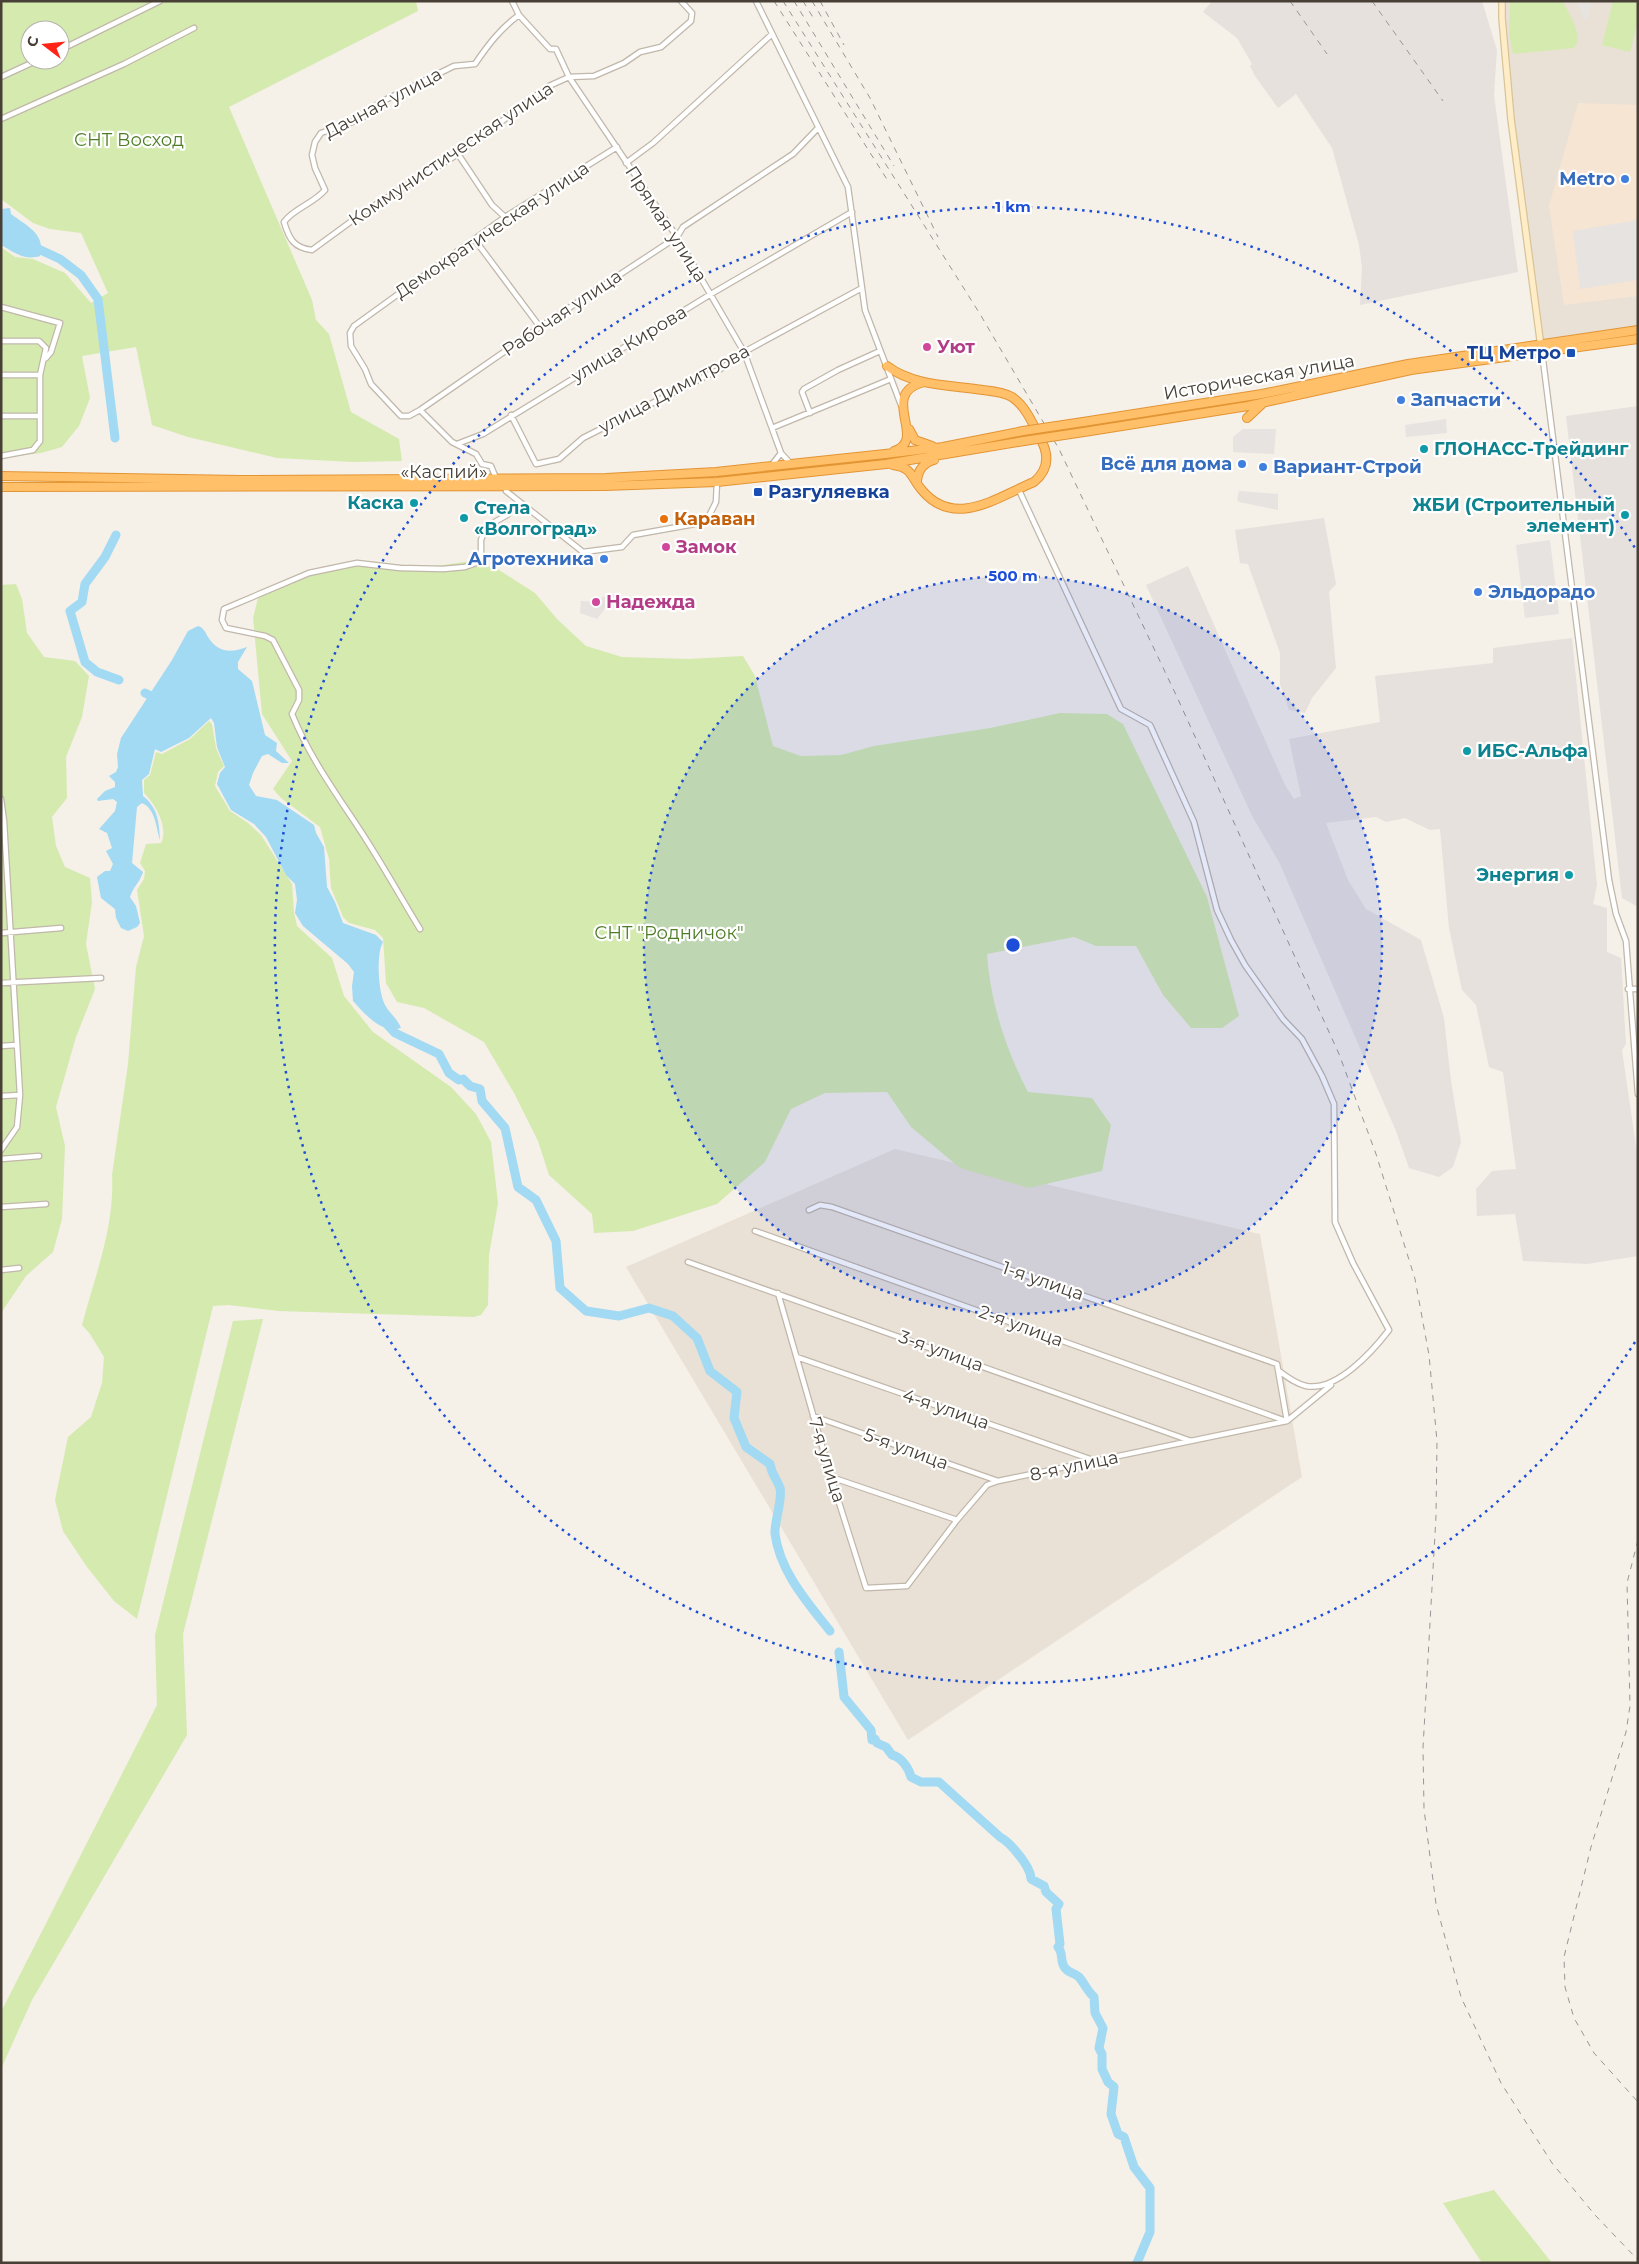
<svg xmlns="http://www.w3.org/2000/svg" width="1639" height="2264" font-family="Montserrat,sans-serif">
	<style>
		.residential { fill: #e9e1d6 }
		.commercial { fill: #f7e5d3 }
		.industrial { fill: #e7e1dd }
		.green { fill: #d5eaaf; fill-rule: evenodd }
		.parking { fill: #e6e3e0 }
		.water { fill: #a2d9f3 }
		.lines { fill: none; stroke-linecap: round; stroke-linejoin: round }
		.river { stroke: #a2d9f3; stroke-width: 9 }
		.street-casing { stroke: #c1b7aa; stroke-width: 7 }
		.secondary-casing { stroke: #d9c398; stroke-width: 8 }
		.highway-casing { stroke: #e39433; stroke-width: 10 }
		.street { stroke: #fff; stroke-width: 4.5 }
		.secondary { stroke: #ffedc8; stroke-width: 5.5 }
		.highway { stroke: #ffc069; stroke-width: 8 }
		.rail { stroke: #979797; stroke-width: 1; stroke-dasharray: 6 6; stroke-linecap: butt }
		.highway-bridge-casing { stroke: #e39433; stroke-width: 10; stroke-linecap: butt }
		.highway-bridge { stroke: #ffc069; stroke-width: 8 }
		.ring { fill: none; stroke: #1d4ed8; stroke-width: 2.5; stroke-dasharray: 2.5 5 }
		.shop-dot { fill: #3f7fe0; stroke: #fff; stroke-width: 2 }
		.hotel-dot { fill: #d1479c; stroke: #fff; stroke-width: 2 }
		.transit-dot { fill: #1a4fb4; stroke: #fff; stroke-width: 2 }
		.culture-dot { fill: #0f9aa8; stroke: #fff; stroke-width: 2 }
		.food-dot { fill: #e8710a; stroke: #fff; stroke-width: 2 }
		.labels { text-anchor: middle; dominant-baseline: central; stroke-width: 4.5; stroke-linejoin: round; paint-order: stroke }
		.street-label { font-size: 18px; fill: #484036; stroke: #fff }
		.park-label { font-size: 18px; fill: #4f7d27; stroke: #fff }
		.shop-label { font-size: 18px; font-weight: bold; fill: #366cbe; stroke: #fff; text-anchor: end }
		.hotel-label { font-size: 18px; font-weight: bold; fill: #b23c85; stroke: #fff; text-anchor: start }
		.transit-label { font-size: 18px; font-weight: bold; fill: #164399; stroke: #fff; text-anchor: end }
		.culture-label { font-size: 18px; font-weight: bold; fill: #0d838f; stroke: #fff; text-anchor: start }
		.food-label { font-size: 18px; font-weight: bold; fill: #c56008; stroke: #fff; text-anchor: start }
		.centre { fill: #1d4ed8; stroke: #fff; stroke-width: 2.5 }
		.ring-label { font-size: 15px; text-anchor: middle; font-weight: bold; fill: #1d4ed8; stroke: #fff; stroke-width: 4.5; stroke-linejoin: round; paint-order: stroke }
	</style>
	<rect width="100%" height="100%" fill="#f5f0e8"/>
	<path class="residential" d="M1501 1H1638V330L1541 344 1505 58Z
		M895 1149 1260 1234 1302 1477 908 1740 626 1267Z"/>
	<path class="commercial" d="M1578 103 1638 105V296L1564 305 1549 206Z"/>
	<path class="industrial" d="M1212 1H1482L1497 50 1494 95 1518 272 1360 305 1362 268 1359 245 1332 148 1296 94 1278 108 1255 76 1250 66 1252 64 1237 38 1203 12Z
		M1638 406V907L1622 898 1566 416Z
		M1324 518 1336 584 1329 592 1336 668 1312 698 1305 713 1289 710 1280 684V653L1248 564 1240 563 1235 530Z
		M1188 566 1285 785 1294 799 1301 796 1289 739 1380 722 1375 676 1493 663V648L1572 638 1597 885 1593 904 1607 908V952L1621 958 1626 1044 1622 1050 1638 1160V1256L1587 1264 1523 1261 1515 1214 1477 1216 1476 1189 1492 1171 1516 1169 1503 1072 1489 1067 1476 1005 1462 990 1449 928 1440 829 1430 830 1405 818 1386 822 1376 817 1326 823 1348 880 1366 909 1421 940 1444 1018 1451 1081 1461 1142 1453 1167 1439 1177 1409 1168 1396 1131 1279 862 1252 816 1146 585Z"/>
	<path class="green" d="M1 1H416L418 11 229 107 312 300 316 320 329 334 351 412 399 439 402 461 353 462 277 458 188 437 152 425 136 347 82 356 90 398 79 426 62 447 41 453 1 458V247L15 257 33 259 65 273 91 303 108 293 81 233 50 229 33 223 1 199ZM30 30H60V60H30Z
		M1510 1H1563C1568 13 1585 37 1574 48L1513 54 1509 35Z
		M1613 1H1638V21L1630 52 1602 45Z
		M357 561 429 567 471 561 499 570 535 593 557 619 586 646 622 657 688 659 743 656 755 676 773 746 801 756 841 755 874 746 990 728 1060 713 1107 714 1123 724 1207 897 1239 1016 1222 1028H1191L1163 995 1136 946H1096L1074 937 987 954C990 1001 1006 1050 1028 1092L1092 1098 1111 1125 1102 1171 1029 1188 960 1168 911 1127 887 1092 825 1093 791 1109 765 1162 717 1204 633 1231 594 1233 592 1214 549 1175 538 1141 514 1093 484 1042 424 1008 397 1002 386 983 383 938 375 930 349 923 343 917 331 888 329 859 320 827 281 798 273 789 292 761 262 714 253 618 260 590 321 567Z
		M16 584 22 599 27 633 44 657 75 661 89 676 82 717 66 757 67 798 52 817 56 846 65 867 90 878 92 902 86 944 95 989 76 1037 56 1107 65 1146 62 1219 53 1252 26 1276 1 1313V585Z
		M209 721 212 724 216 748 224 766 218 772 215 786 230 811 248 823 261 835 292 884 294 912 297 926 332 958 344 996 373 1032 451 1087 476 1114 491 1142 498 1203 489 1255 488 1305 481 1315 474 1317 278 1311 229 1305 213 1306 137 1619 114 1601 87 1567 63 1531 55 1500 68 1437 91 1417 102 1383 104 1357 90 1334 82 1325C95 1276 115 1226 112 1175L128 1064 136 967 144 936 137 890 144 879 145 871 140 863 146 844 161 843C169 827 155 804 144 793V780L150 775 156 752 162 754 190 739Z
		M263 1319 183 1634 187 1735 32 2000 1 2069V2012L157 1705 155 1635 233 1321Z
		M1494 2190 1552 2263H1482L1443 2203Z"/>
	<path class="parking" d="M1576 1H1592L1587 19H1584Z
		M1638 220V280L1580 289 1573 231Z
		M1446 419 1447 433 1406 437 1405 425Z
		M1243 429H1276L1274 454 1233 452V437Z
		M1239 491 1278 494V510L1239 502 1237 500Z
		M1550 540 1559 614 1525 618 1516 545Z
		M615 595 597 619 580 613 581 601 601 602 602 597Z"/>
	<path class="water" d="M10 208 11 214C27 226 46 234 40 256 24 261 14 252 1 245V209Z
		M198 626C204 628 205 632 208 637 218 653 231 653 247 647L238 662V669L252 681 265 735 277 743 276 751 289 763H282L268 754 262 756 253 773 249 785 256 796 277 800 314 825 316 833 324 847 327 887 335 902 343 923 376 935 383 942C376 954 378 992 385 1005 390 1014 397 1018 401 1028 380 1033 366 1015 353 1001L352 986 354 972 348 964 303 926 295 913 297 900 295 884 286 875 266 837 254 824 231 810 217 784 220 773 225 767 217 747 214 723 211 718 189 738 161 752 155 749 149 774 142 780 143 796C158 808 159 822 160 840 156 828 156 809 142 803L137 807 132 863 143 872C140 882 133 887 130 897L136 906 140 923 137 927 128 931 121 928 116 918 115 909 101 898 97 877 105 871H110L113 864 106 851 112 848 107 833 99 829 115 811 117 802 113 799 98 801 97 799 105 791 115 787V782L109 776 116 772 118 767 117 754 121 738 172 660 188 631Z"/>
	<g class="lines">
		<path class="river" d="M32 246 60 259 81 275 98 299 115 438
			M116 535 105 557 85 584 82 602 70 611 85 662 97 672 119 680
			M145 693 158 699
			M383 1020 395 1033 439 1054 449 1073 459 1080 463 1079 470 1086 480 1089 482 1101 505 1128 518 1187 536 1200 556 1241 560 1288 586 1311 619 1316 649 1308 673 1316 697 1338 710 1371 737 1392 734 1418 746 1447 770 1464C772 1476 777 1479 780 1488 783 1499 774 1522 775 1534 780 1572 808 1603 830 1631
			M839 1652 844 1697 871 1730 872 1740 875 1739 877 1743 886 1747 892 1755C901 1757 909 1768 911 1777L921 1782H939L1000 1837C1010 1842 1031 1867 1031 1879L1044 1886 1046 1892 1059 1904 1056 1909 1060 1944 1058 1947C1064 1953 1059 1963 1066 1969 1069 1973 1075 1973 1079 1977 1085 1984 1087 1991 1094 1997L1095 2013 1103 2028 1099 2048 1102 2054V2069L1108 2082 1114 2087 1111 2114 1118 2134 1124 2137 1134 2167 1150 2188V2232L1137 2263"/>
		<defs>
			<path id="street" d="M512 1 519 15 550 49H556L569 77 677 237 744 352 781 453 791 464
				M756 1 848 187 865 310 901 405
				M519 15C500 29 488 45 475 64L454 66 379 103 361 119 321 133 315 142 312 155 315 168 325 190C313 204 294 208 284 222 289 239 294 248 312 250L364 212 458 154 549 86 569 77 594 76 624 63 640 52 661 47 691 21 692 13 681 1
				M60 50 160 1
				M1 77 38 60
				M1 119 124 64 194 28
				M617 147 505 217 354 326 350 333 351 346 365 369 371 384 401 416H409L420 410 540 327 677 237 683 227 793 154 818 128
				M458 154 492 205 505 217
				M626 163 653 143 771 35
				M475 240 540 327
				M1 307 60 323 51 352 46 358
				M1 341H39L46 348 40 375V441L33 450 1 456
				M1542 352 1609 880 1616 914 1626 941 1638 1094
				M1 375H40
				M420 410 452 442 476 454 482 464 491 466 496 478
				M810 413 802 392 804 389 838 370 880 351
				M511 415 536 464 559 459 583 438 722 368 744 352 862 288
				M1 416H39
				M772 428 891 379
				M457 444 483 434 711 294 852 212
				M771 466 781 453
				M507 487 506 491 583 552 622 547 633 535 706 522 716 502 717 482
				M1018 488 1121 709 1150 725 1194 822 1217 910 1231 940 1245 965 1283 1019 1302 1039 1322 1076 1334 1104 1335 1222 1353 1263 1389 1330C1372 1352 1336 1392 1306 1386 1296 1384 1287 1377 1279 1371
				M1 799 4 821 20 1095 17 1127 1 1150
				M420 929C400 896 381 862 360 830 335 792 309 756 292 714L299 700V690L273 640 265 636 226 628 222 620 224 609 309 573 357 563 400 568 443 569 465 567 476 563 481 556V540L486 527 507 515 520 503
				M1 933 61 928
				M1 983 101 978
				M1628 989H1638
				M1 1046 16 1045
				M1 1096 20 1095
				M1 1159 39 1156
				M1 1207 46 1204
				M809 1210 820 1205 832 1207 1277 1364 1287 1421
				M755 1231 1286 1421
				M688 1262 1191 1441
				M1 1270 19 1268
				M778 1293 831 1477 866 1588 907 1586 957 1520 987 1485 998 1481 1287 1421 1331 1385
				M797 1357 1093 1460
				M813 1416 998 1481
				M831 1477 957 1520"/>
			<path id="secondary" d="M1502 1V18L1511 119 1541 347"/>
			<path id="highway" d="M887 366C913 386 951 385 983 390 992 391 1004 392 1012 397 1027 407 1034 427 1042 442 1050 458 1047 471 1034 482 997 497 954 530 921 489 910 476 913 468 893 465
				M1247 418 1262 404
				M1083 422 1262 394 1408 364 1638 330
				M909 429 915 440 932 446
				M1084 432 1248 406 1411 370 1638 339
				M894 451C929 440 877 394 924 382
				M1 476 241 480 606 478 716 472 885 454 943 447 1023 431
				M917 481C918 470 923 463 934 460
				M1 487 605 486 717 482 886 464 1024 441"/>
		</defs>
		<use href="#street" class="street-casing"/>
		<use href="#secondary" class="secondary-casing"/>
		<use href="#highway" class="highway-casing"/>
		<use href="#street" class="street"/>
		<use href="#secondary" class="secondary"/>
		<use href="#highway" class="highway"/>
		<path class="rail" d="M774 1 888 181
			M783 1 980 314 1059 449 1177 697 1339 1054 1376 1154 1415 1279 1429 1355 1437 1441 1436 1516 1423 1748 1424 1809 1436 1904 1461 1997 1501 2083 1552 2163 1595 2215 1638 2260
			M794 1 894 166
			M803 1 814 19
			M812 1 870 98 938 237
			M820 1 844 45
			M1290 1 1327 54
			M1372 1 1443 101
			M1638 1540 1627 1583 1630 1706 1626 1732 1591 1847 1564 1957 1565 1987 1574 2018 1594 2053 1638 2102"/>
		<defs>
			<path id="highway-bridge" d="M1023 431 1083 422
				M1024 441 1084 432"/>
		</defs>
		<use href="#highway-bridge" class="highway-bridge-casing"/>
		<use href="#highway-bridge" class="highway-bridge"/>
	</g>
	<circle cx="1013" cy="945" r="369" fill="#1d4ed8" fill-opacity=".12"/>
	<g class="ring">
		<circle cx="1013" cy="945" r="369"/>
		<path d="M1635 1342A738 738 0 1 1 1635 548"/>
	</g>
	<g class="shop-dot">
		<circle cx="1625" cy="179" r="5"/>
		<circle cx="1401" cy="400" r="5"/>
		<circle cx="1242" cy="464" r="5"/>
		<circle cx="1263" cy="467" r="5"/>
		<circle cx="604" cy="559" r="5"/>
		<circle cx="1478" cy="592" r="5"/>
	</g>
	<g class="hotel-dot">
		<circle cx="927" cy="347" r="5"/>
		<circle cx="666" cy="547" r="5"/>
		<circle cx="596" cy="602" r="5"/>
	</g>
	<g class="transit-dot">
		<rect x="1566" y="348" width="10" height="10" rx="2.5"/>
		<rect x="753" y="487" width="10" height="10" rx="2.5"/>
	</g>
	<g class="culture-dot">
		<circle cx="1424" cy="449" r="5"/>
		<circle cx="414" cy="503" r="5"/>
		<circle cx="1625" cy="515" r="5"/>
		<circle cx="464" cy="518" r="5"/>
		<circle cx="1467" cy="751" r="5"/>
		<circle cx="1569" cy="875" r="5"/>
	</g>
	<circle class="food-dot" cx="664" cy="519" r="5"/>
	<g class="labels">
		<g class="street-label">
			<text transform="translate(383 103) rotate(-28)">Дачная улица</text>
			<text transform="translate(451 154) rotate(-34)">Коммунистическая улица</text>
			<text transform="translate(666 224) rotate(57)">Прямая улица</text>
			<text transform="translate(492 230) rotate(-34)">Демократическая улица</text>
			<text transform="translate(562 313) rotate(-34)">Рабочая улица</text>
			<text transform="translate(629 344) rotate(-31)">улица Кирова</text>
			<text transform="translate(1259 377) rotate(-10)">Историческая улица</text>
			<text transform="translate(674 389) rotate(-28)">улица Димитрова</text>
			<text x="444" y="472">«Каспий»</text>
			<text transform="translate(1043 1281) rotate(19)">1-я улица</text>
			<text transform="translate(1021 1326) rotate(20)">2-я улица</text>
			<text transform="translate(941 1351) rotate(20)">3-я улица</text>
			<text transform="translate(946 1409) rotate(19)">4-я улица</text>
			<text transform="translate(906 1449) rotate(20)">5-я улица</text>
			<text transform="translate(827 1460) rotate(73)">7-я улица</text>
			<text transform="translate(1074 1466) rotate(-12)">8-я улица</text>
		</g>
		<g class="park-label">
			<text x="129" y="140">СНТ Восход</text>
			<text x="669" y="933">СНТ "Родничок"</text>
		</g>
		<g class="shop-label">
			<text x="1615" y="179">Metro</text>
			<text x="1411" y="400" text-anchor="start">Запчасти</text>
			<text x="1232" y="464">Всё для дома</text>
			<text x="1273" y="467" text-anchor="start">Вариант-Строй</text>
			<text x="594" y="559">Агротехника</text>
			<text x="1488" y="592" text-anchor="start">Эльдорадо</text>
		</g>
		<g class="hotel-label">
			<text x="937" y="347">Уют</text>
			<text x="676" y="547">Замок</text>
			<text x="606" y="602">Надежда</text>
		</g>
		<g class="transit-label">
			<text x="1561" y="353">ТЦ Метро</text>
			<text x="768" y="492" text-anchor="start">Разгуляевка</text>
		</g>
		<g class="culture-label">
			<text x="1434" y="449">ГЛОНАСС-Трейдинг</text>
			<text x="404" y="503" text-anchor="end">Каска</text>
			<text x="1615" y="505" text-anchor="end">ЖБИ (Строительный<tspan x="1615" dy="21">элемент)</tspan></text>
			<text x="474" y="508">Стела<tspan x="474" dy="21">«Волгоград»</tspan></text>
			<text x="1477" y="751">ИБС-Альфа</text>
			<text x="1559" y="875" text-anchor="end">Энергия</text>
		</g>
		<g class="food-label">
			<text x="674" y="519">Караван</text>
		</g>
	</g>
	<circle cx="1013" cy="945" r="8" class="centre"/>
	<g class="ring-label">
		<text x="1013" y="212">1 km</text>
		<text x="1013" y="581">500 m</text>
	</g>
	<rect width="1639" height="2264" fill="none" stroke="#484036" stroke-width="5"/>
	<g transform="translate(45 45) rotate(286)"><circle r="24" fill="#ffffff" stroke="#b6b3af"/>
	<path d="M0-4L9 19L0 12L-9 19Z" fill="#ff2415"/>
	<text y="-8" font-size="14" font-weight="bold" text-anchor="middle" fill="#484036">С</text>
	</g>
</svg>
